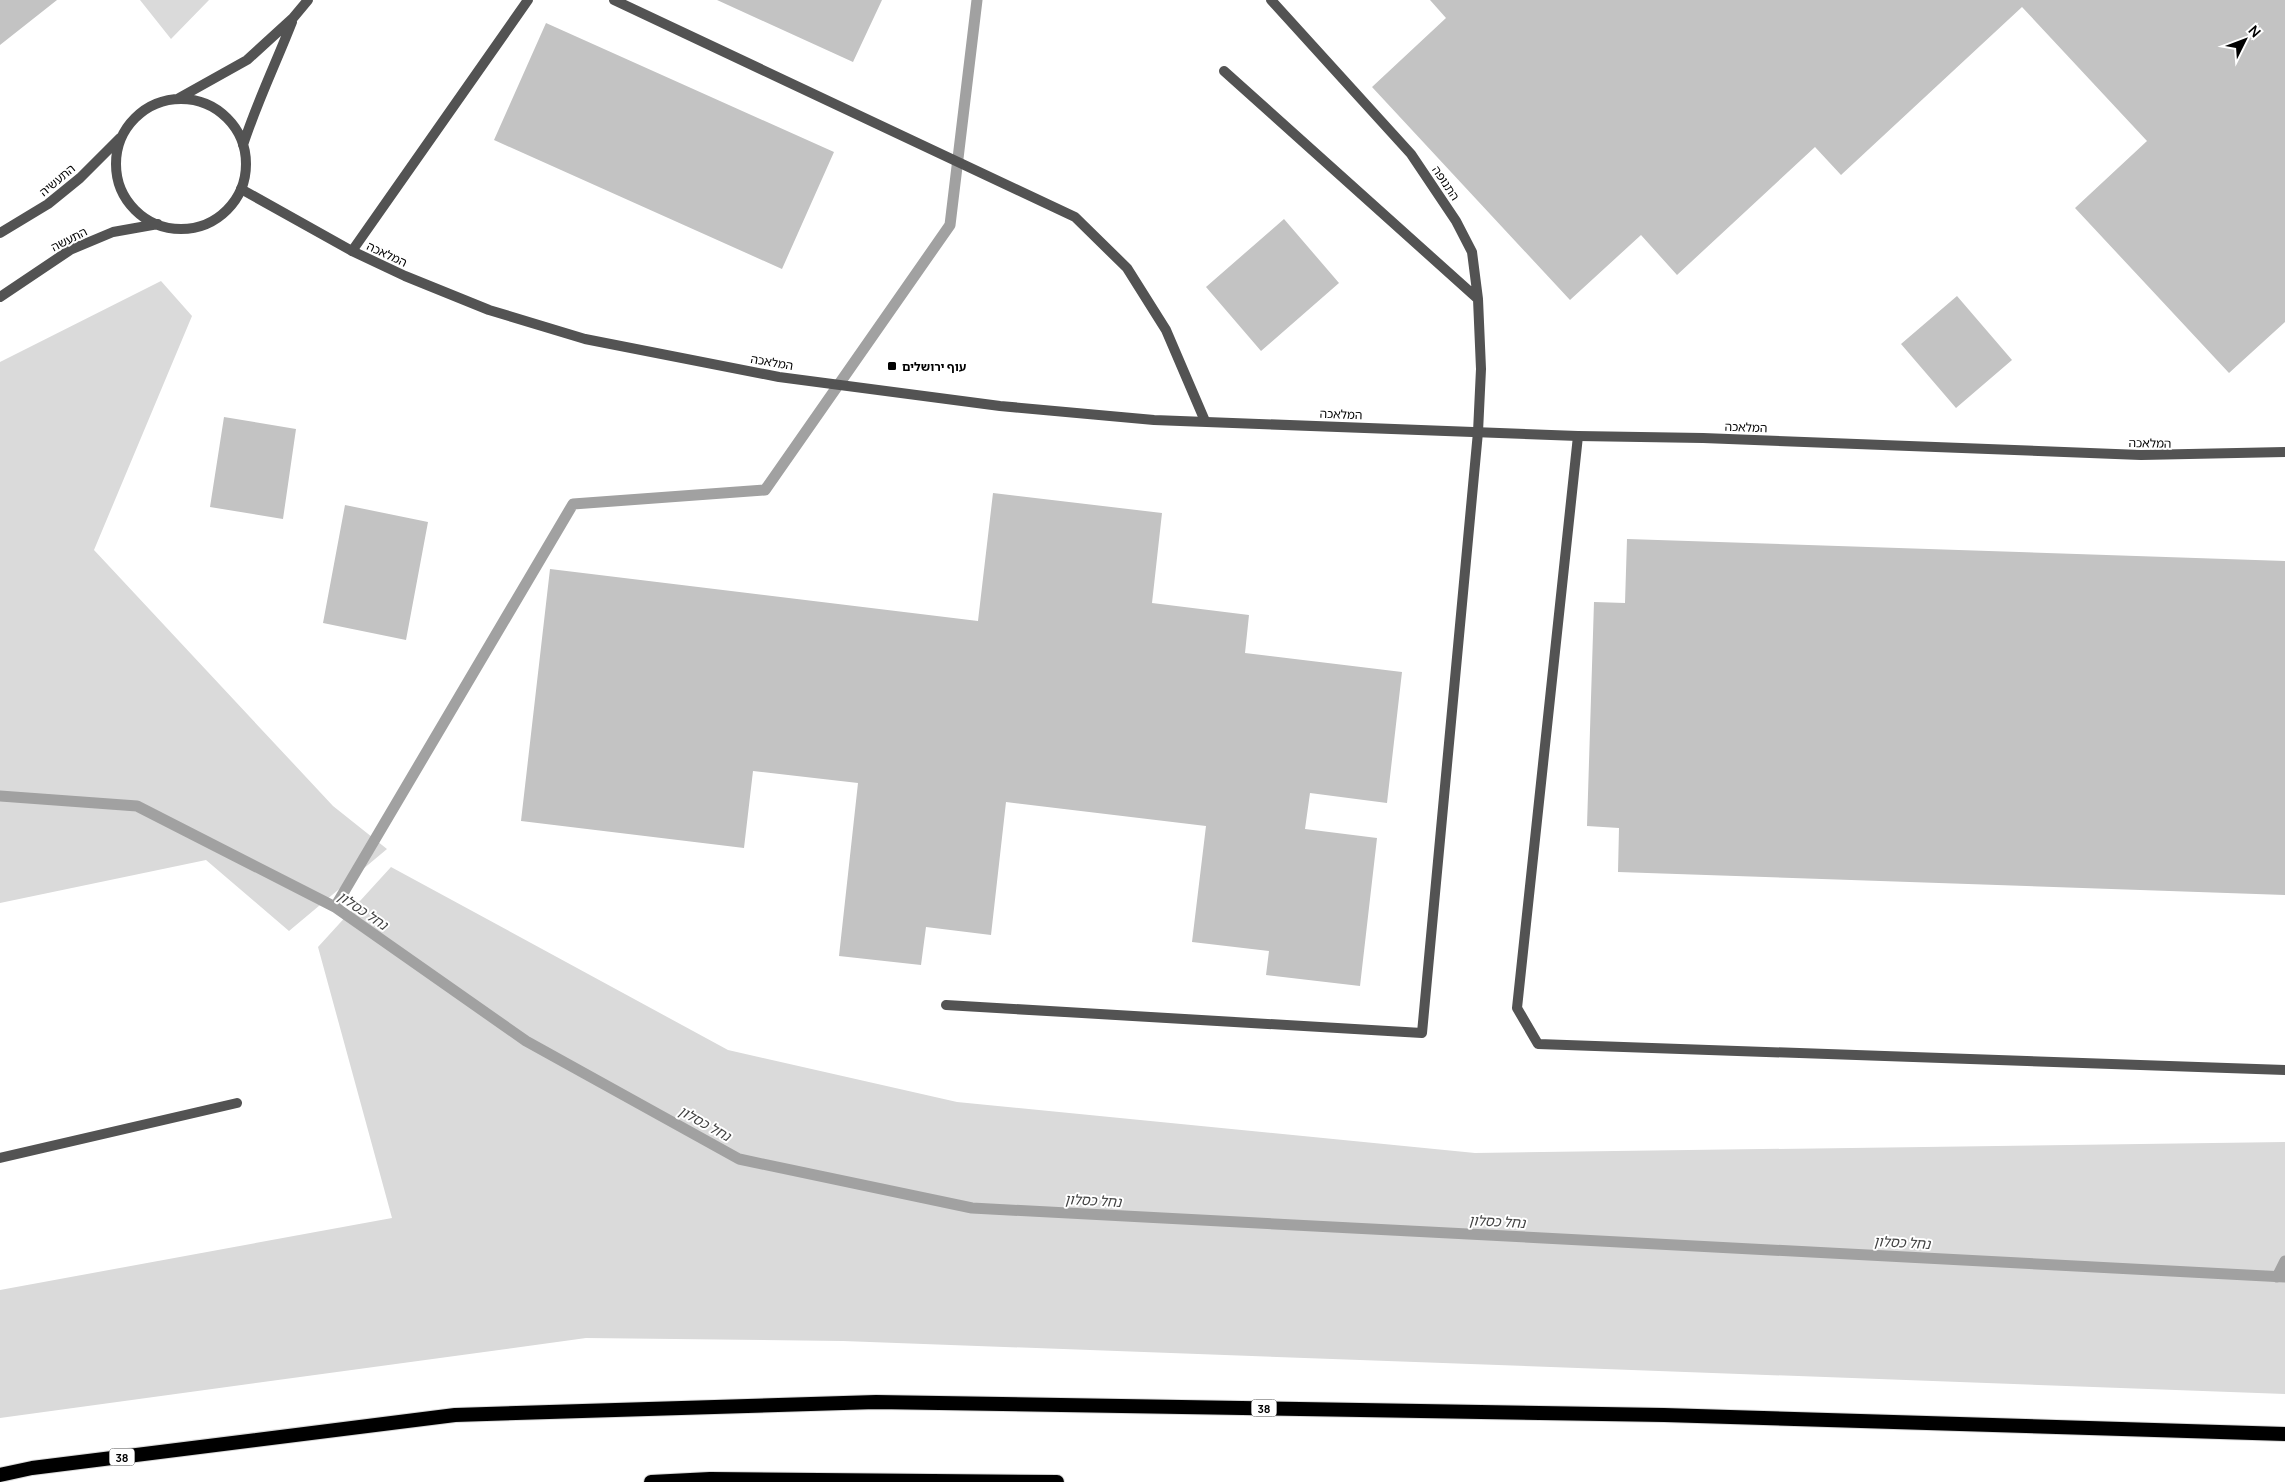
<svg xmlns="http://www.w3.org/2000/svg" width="2285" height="1482" font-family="Manrope,'Noto Sans Hebrew',sans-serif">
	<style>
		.green { fill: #dadada }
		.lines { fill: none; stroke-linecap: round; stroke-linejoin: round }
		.stream { stroke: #a1a1a1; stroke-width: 11 }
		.building { fill: #c3c3c3 }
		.trunk-casing { stroke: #dbdbdb; stroke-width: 16 }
		.service { stroke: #535353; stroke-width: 10 }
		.minor { stroke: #535353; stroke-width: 10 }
		.tertiary { stroke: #535353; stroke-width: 10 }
		.trunk { stroke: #000; stroke-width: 14 }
		.poi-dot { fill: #000; stroke: #fff; stroke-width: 2 }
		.labels { text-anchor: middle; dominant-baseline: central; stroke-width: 4; stroke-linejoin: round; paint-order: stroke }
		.shield { fill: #fff; stroke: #4c4c4c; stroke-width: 1 }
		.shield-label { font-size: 11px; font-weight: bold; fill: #000 }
		.street-label { font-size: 12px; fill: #000; stroke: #fff }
		.poi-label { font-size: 12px; font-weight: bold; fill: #000; stroke: #fff; text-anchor: start }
		.water-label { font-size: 14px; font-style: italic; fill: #424242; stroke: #fff }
	</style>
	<rect width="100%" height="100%" fill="#fff"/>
	<path class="green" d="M140 0H209L171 39Z
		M161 281 192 316 94 550 333 806 387 849 289 931 206 860 0 903V362Z
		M391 867 728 1050 957 1102 1475 1153 2285 1142V1394L843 1341 586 1338 0 1418V1290L392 1218 318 947Z"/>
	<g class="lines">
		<path class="stream" d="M0 796 137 806 335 907 526 1041 739 1159 972 1208 2285 1277
			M335 907 573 504 765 490 950 225 977 0
			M2277 1277 2285 1261"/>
	</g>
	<path class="building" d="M0 0H57L0 45Z
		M717 0H882L853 62Z
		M1430 0H2285V322L2229 373 2075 208 2147 141 2022 7 1841 175 1815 147 1677 275 1641 235 1570 300 1372 87 1446 18Z
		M546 23 834 152 782 269 494 140Z
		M1284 219 1339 283 1261 351 1206 287Z
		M1957 296 2012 360 1956 408 1901 344Z
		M224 417 296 429 283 519 210 507Z
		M993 493 1162 513 1152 603 1249 615 1245 653 1402 672 1387 803 1310 793 1305 829 1377 838 1360 986 1266 975 1269 951 1192 942 1206 826 1006 802 991 935 926 927 921 965 839 956 858 783 753 771 744 848 521 821 550 569 978 621Z
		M345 505 428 522 406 640 323 623Z
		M1627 539 2285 561V895L1618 872 1619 828 1587 826 1594 602 1625 603Z"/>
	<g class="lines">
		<defs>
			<path id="trunk" d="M0 1475 32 1468 455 1415 876 1402 1664 1415 2285 1434
				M651 1482 710 1479 1057 1482"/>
		</defs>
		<use href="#trunk" class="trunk-casing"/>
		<path class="service" d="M614 0 1075 217 1127 268 1166 330 1205 421
			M1224 71 1478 299
			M352 251 528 0
			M1578 436 1517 1008 1538 1044 2285 1070
			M946 1005 1422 1033 1478 432 1481 369 1478 299 1472 252 1456 221 1411 154 1271 0
			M0 1158 237 1103"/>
		<path class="minor" d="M241 189 352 251 405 276 489 310 585 339 779 377 1000 406 1154 420 1578 436 1703 438 2141 455 2285 452"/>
		<path class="tertiary" d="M179 98 247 60 293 18 308 0
			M116 164a65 65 0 1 1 130 0a65 65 0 1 1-130 0Z
			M243 145C257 102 276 63 292 22
			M0 233 48 204 80 178 120 138
			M0 297 70 250 113 232 158 224"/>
		<use href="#trunk" class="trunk"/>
	</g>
	<rect class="poi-dot" x="887" y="361" width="10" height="10" rx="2.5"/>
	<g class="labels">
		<g class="shield">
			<rect x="1251.5" y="1399.5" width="25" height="17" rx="4"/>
			<rect x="109.5" y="1448.5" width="25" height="17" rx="4"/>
		</g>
		<g class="shield-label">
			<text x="1264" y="1408">38</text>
			<text x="122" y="1457">38</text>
		</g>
		<g class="street-label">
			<text transform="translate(57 180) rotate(-40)">התעשיה</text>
			<text transform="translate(1446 183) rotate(56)">התנופה</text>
			<text transform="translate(69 239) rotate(-27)">התעשה</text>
			<text transform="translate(387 254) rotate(25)">המלאכה</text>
			<text transform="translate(772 362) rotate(10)">המלאכה</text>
			<text transform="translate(1341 414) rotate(2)">המלאכה</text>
			<text transform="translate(1746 427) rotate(2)">המלאכה</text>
			<text transform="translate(2150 443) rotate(1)">המלאכה</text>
		</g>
		<g class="poi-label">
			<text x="902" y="366">עוף ירושלים</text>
		</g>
		<g class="water-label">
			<text transform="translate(363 910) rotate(34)">נחל כסלון</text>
			<text transform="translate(705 1123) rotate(29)">נחל כסלון</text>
			<text transform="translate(1093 1200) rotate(3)">נחל כסלון</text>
			<text transform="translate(1497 1221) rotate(3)">נחל כסלון</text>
			<text transform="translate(1902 1242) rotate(3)">נחל כסלון</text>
		</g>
	</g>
	<g transform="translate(2245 40) rotate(48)" stroke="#ffffff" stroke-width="4" paint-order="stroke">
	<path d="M0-4L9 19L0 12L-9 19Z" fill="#000000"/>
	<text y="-8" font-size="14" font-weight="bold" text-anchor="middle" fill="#000000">N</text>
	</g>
</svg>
